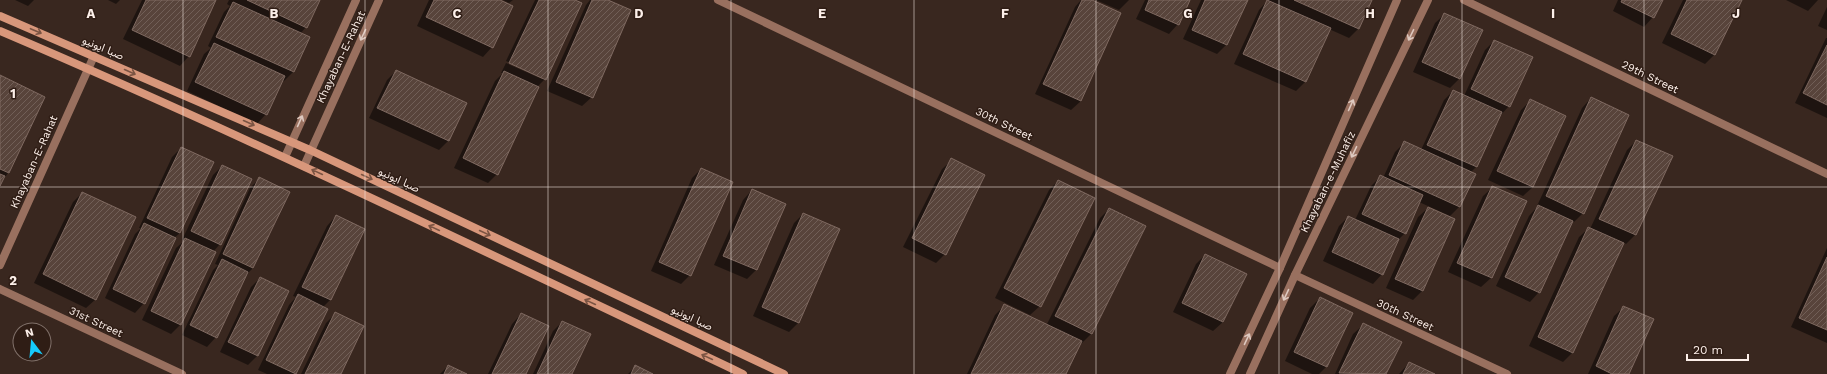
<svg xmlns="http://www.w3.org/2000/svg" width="1827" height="374" font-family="'Work Sans','Noto Sans Arabic',sans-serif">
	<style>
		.shadow { fill: #0007 }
		.building { fill: url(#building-hatch); stroke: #7f6960 }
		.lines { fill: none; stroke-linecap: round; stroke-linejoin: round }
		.minor { stroke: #99705f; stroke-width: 8 }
		.tertiary { stroke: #99705f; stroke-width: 8 }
		.secondary { stroke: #d8977b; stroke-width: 8 }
		.oneway { stroke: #7b5443 }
		.oneway2 { stroke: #dec9c0 }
		.grid { fill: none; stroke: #fcefe9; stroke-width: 1; stroke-opacity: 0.55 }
		.labels { text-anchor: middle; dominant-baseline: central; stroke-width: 3; stroke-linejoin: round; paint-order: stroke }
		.street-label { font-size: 11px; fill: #fcefe9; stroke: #2f1d15 }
		.grid-label { font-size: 13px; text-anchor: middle; font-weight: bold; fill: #fcefe9; stroke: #2f1d15; stroke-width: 3; stroke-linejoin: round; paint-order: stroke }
	</style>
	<defs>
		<pattern id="building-hatch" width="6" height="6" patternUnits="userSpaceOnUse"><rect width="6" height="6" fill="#58443b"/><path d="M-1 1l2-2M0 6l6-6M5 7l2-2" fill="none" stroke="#715f57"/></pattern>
	</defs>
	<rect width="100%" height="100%" fill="#39271f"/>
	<path class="shadow" d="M15 0H34L28 6Z
		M108 0H120L116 4Z
		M142 0H215L189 56 180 66 123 39Z
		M229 0H319L306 27 300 34 309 38 293 72 284 81 282 80 266 114 257 124 187 91 204 54 211 48 208 46 224 12 230 6 227 4Z
		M429 0H498L492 47 483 57 417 26Z
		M503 0H513L509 3Z
		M535 0H573L545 79 538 86 497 174 488 183 454 168 495 81 503 73H501L506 63 542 79V77L506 61Z
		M590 0H605L592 97 582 106 547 91 586 5Z
		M1081 0H1090L1081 101 1071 110 1035 94 1075 7Z
		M1096 0H1129L1119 10Z
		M1145 0H1189L1178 24 1169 34 1136 19Z
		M1201 0H1246L1226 45 1217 54 1183 39Z
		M1268 0H1371L1358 29 1349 38 1329 29 1305 82 1296 91 1234 64 1259 10Z
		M1618 0H1662L1653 17 1644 27 1613 11Z
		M1683 0H1741L1714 55 1705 64 1662 43Z
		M1786 0H1818L1808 11Z
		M1827 7V30L1818 26Z
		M1445 14 1482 31 1459 79 1450 88 1413 72 1435 23Z
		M1826 38H1827V118L1795 103Z
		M1494 41 1509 106 1500 116 1476 167 1470 173 1460 206 1450 216 1419 202 1405 233 1398 240 1382 274 1373 284 1323 261 1339 226 1348 217 1355 220 1371 186 1380 177 1383 178 1395 152 1404 143 1421 150 1444 100 1453 91 1464 96 1485 50Z
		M396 71 466 103 448 141 439 150 369 118 387 80Z
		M0 76 44 98 8 173 0 184Z
		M1591 98 1583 213 1574 222 1572 221 1539 292 1530 302 1496 286 1529 216 1538 206H1537L1582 108Z
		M1530 101 1533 187 1523 196 1488 180 1521 110Z
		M1636 141 1635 235 1626 244 1623 242 1572 353 1563 362 1529 346 1579 237 1589 228 1590 229 1627 150Z
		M181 148 213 163 180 233 174 238 144 303 135 313 105 298 135 234 141 228H139L172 157Z
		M952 160 945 254 936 263 903 247 942 169Z
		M222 166 220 244 213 252 181 324 171 334 142 320 176 248 184 241 182 240 213 175Z
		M701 169 690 275 681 284 651 271 692 178Z
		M260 178 253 268 246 275 216 337 207 347 182 335 213 270 218 265 215 264 250 188Z
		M1058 181 1040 306 1030 315 995 298 1049 190Z
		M1493 187 1526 202 1491 278 1481 287 1448 272 1483 196Z
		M752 190 785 204 756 270 747 279 714 265 743 200Z
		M82 193 96 299 86 308 34 283 73 202Z
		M1428 208 1454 220 1422 291 1413 300 1386 288 1418 217Z
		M1109 209 1144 226 1091 334 1082 343 1080 342 1065 374H967L995 315 1004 306 1046 326 1100 218Z
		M803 214 799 322 789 332 753 316 794 223Z
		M336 216 364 230 330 300 323 307 296 374H267L258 370 289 305 296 297 293 296 327 226Z
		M1827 248V343L1791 327Z
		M1205 255 1223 322 1213 331 1173 312 1196 264Z
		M260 278 288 291 257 356 248 365 220 352 251 287Z
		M1320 298 1351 313 1326 367 1319 374H1312L1285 361 1310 308Z
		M1624 307 1628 374H1588L1614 316Z
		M335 314 340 374H301L326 323Z
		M521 314 525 374H488L512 324Z
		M562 322 571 374H533L553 331Z
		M1363 325 1400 342 1385 374H1335L1353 334Z
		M1409 363 1433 374H1399Z
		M448 366 464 374H440Z
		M635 367 651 374H628Z"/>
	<path class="building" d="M146 0H216L190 57 132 30Z
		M247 0H320L307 28Z
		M434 0H500L513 6 493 48 426 17Z
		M539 0H575L582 3 546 80 509 63Z
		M592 0H608L631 10 593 98 556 82Z
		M1082 0H1092L1121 13 1081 101 1043 84Z
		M1149 0H1190L1179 25 1145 10Z
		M1205 0H1248L1227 45 1192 30Z
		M1267 0 1331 28 1306 82 1243 54Z
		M1294 0H1372L1359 29Z
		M1622 0H1663L1654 18 1621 2Z
		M1687 0H1742L1715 55 1671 34Z
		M233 2 310 37 294 72 216 37Z
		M1444 13 1483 30 1460 79 1422 62Z
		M1494 40 1533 57 1510 107 1471 89Z
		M214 43 285 76 267 115 195 82Z
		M1827 45V105L1803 93Z
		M396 70 467 103 449 141 377 108Z
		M504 71 539 87 498 175 463 158Z
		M0 75 45 97 9 173 0 169Z
		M1453 90 1502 112 1477 167 1427 145Z
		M1591 97 1629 115 1584 214 1546 196Z
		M1530 99 1566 116 1533 187 1497 171Z
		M1636 140 1673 156 1636 235 1599 219Z
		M1404 141 1476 174 1460 207 1389 175Z
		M181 147 214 162 180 233 147 218Z
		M951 158 985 175 946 255 912 238Z
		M222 165 252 179 221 245 191 231Z
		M701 168 733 182 691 276 659 262Z
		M0 174 5 176 0 186Z
		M1380 175 1423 195 1406 234 1362 214Z
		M259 177 290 192 253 268 223 254Z
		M1058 180 1095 198 1041 307 1004 288Z
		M1492 186 1527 201 1492 278 1457 263Z
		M752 189 786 204 757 270 723 256Z
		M82 192 136 217 96 300 43 274Z
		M1538 205 1573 221 1540 293 1505 277Z
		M1428 207 1455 219 1423 291 1395 279Z
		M1109 208 1146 226 1092 334 1055 316Z
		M803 213 840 229 799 323 762 307Z
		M336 215 365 229 331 300 302 287Z
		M1348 216 1399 239 1383 275 1332 252Z
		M144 223 176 238 145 304 113 289Z
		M1588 227 1624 243 1573 353 1538 337Z
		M185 238 216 252 181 325 151 311Z
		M1205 254 1247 274 1223 322 1182 303Z
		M1827 257V330L1799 318Z
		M222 259 248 272 217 338 190 325Z
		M260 277 289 291 258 356 228 342Z
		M298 294 328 309 296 374 266 360Z
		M1320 297 1353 313 1327 367 1294 352Z
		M1004 304 1082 341 1066 374H971Z
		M1623 306 1654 319 1629 374H1612L1596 366Z
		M335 312 364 326 341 374H305Z
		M521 313 549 326 526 374H492Z
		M562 321 591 334 572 374H537Z
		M1363 323 1402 342 1386 374 1339 373Z
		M1409 362 1435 374H1403Z
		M448 365 467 374H444Z
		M635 365 653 374H631Z"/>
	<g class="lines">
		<path class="minor" d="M718 0 1280 268
			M1464 0 1827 174
			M285 157 356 0
			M304 166 379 0
			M1295 275 1507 374
			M0 289 182 374"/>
		<path class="tertiary" d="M0 265 94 56
			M1230 374 1280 268 1397 0
			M1250 374 1295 275 1428 0"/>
		<path class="secondary" d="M0 16 310 150 784 374
			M0 31C251 138 496 257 743 374"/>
	</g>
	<defs><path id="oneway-shaft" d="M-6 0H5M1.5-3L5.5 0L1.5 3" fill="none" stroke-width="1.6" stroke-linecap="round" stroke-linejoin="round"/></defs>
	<g class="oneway">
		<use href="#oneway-shaft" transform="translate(36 31) rotate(23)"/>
		<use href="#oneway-shaft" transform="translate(130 72) rotate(24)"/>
		<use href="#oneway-shaft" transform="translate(249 123) rotate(24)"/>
		<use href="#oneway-shaft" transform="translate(317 172) rotate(-155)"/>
		<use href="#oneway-shaft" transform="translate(367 177) rotate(25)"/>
		<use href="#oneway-shaft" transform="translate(434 228) rotate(-155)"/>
		<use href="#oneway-shaft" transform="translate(485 233) rotate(25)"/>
		<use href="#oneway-shaft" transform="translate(590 302) rotate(-155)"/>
		<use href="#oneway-shaft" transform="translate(707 357) rotate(-155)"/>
	</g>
	<g class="oneway2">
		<use href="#oneway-shaft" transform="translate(363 35) rotate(115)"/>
		<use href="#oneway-shaft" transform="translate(1411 35) rotate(116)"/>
		<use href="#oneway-shaft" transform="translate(1351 105) rotate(-66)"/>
		<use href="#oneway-shaft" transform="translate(300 121) rotate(-66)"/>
		<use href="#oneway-shaft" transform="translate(1354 152) rotate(116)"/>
		<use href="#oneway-shaft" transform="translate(1286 295) rotate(115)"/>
		<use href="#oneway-shaft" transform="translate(1247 339) rotate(-65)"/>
	</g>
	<path class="grid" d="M183 0V374M365 0V374M548 0V374M731 0V374M914 0V374M1096 0V374M1279 0V374M1462 0V374M1644 0V374M0 187H1827"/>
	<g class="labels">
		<g class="street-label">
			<text transform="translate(103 48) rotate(23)">صبا ایونیو</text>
			<text transform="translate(341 57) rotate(-65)">Khayaban-E-Rahat</text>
			<text transform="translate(1650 77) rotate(26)">29th Street</text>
			<text transform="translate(1004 124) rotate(26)">30th Street</text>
			<text transform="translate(34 162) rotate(-66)">Khayaban-E-Rahat</text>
			<text transform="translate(399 180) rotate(25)">صبا ایونیو</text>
			<text transform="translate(1328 182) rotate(-64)">Khayaban-e-Muhafiz</text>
			<text transform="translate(1405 315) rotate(25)">30th Street</text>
			<text transform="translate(692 318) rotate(25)">صبا ایونیو</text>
			<text transform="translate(96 322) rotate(25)">31st Street</text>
		</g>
	</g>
	<g class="grid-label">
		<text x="91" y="18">A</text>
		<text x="274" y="18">B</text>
		<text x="457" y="18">C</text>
		<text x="639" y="18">D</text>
		<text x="822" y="18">E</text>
		<text x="1005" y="18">F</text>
		<text x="1188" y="18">G</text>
		<text x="1370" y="18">H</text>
		<text x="1553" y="18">I</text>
		<text x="1736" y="18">J</text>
		<text x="13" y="98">1</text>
		<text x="13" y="285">2</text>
	</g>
	<g transform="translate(32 342) rotate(344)"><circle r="19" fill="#2f1d15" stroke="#81716a"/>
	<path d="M0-3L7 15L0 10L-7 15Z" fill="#16cafb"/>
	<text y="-6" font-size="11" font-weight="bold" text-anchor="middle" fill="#fcefe9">N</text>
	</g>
	<path d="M1687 354v6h61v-6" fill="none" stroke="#fcefe9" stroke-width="2"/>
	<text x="1693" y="354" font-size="12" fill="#fcefe9" stroke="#2f1d15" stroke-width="3" paint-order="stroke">20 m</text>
</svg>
